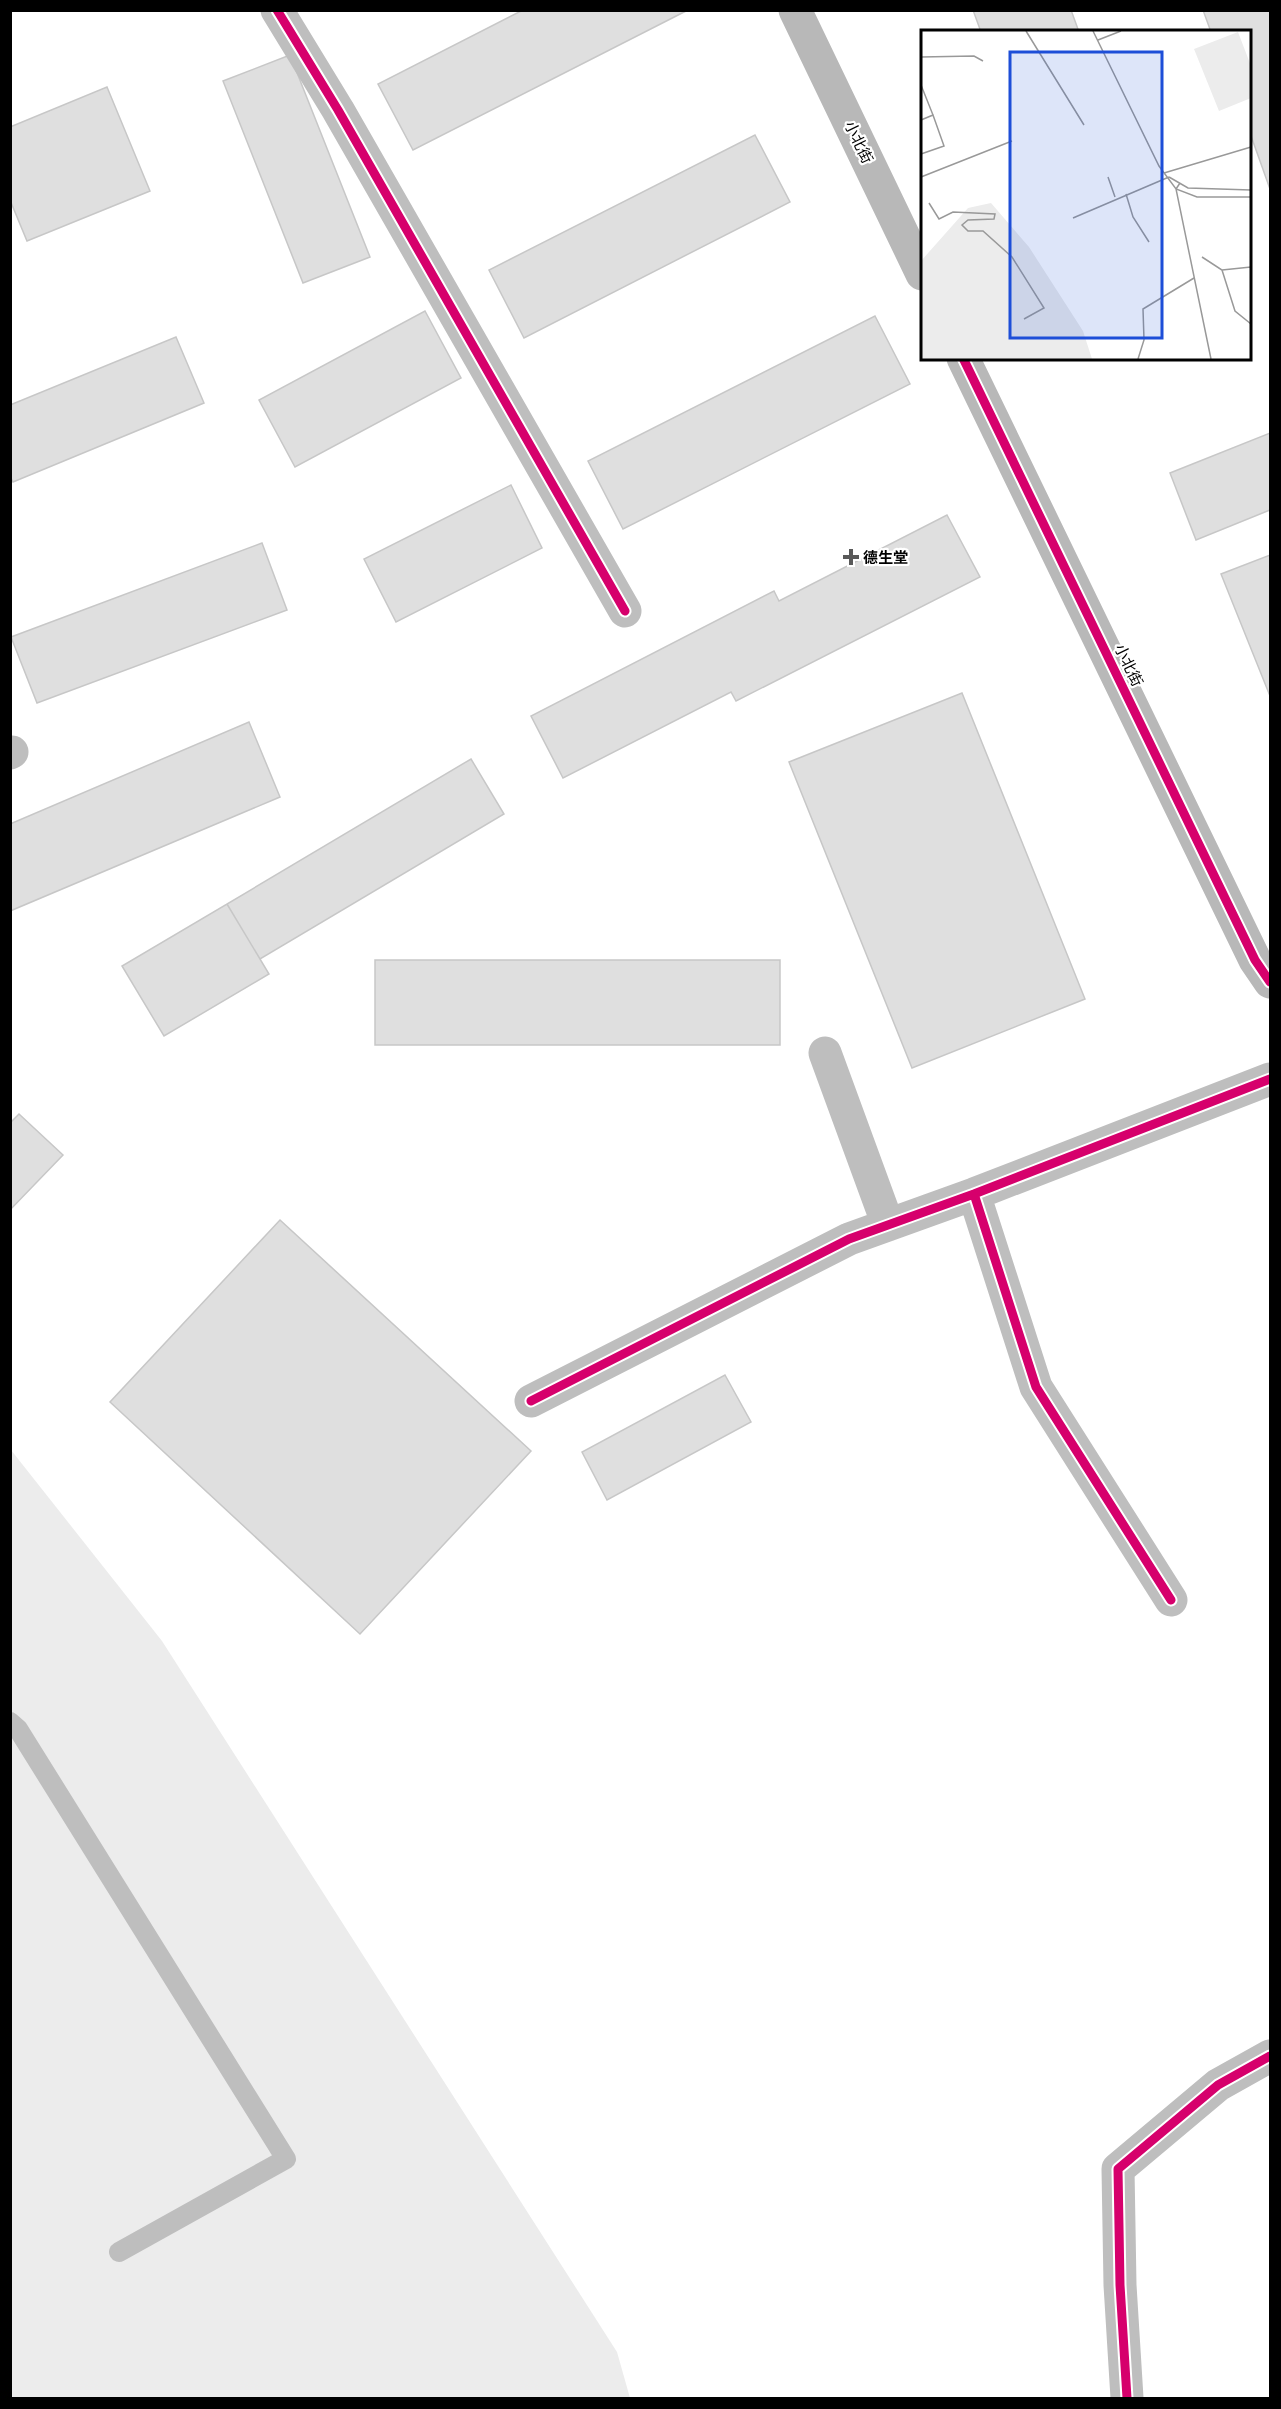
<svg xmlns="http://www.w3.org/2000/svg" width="1281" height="2409" font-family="Montserrat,'Noto Sans SC',sans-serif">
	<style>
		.green { fill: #ececec }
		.building { fill: #dfdfdf; stroke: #c7c7c7; stroke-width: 1.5 }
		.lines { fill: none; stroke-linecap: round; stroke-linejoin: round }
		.lane { stroke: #bebebe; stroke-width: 20 }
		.street { stroke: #bebebe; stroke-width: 33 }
		.secondary { stroke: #b8b8b8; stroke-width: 33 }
		.cycleway-casing { stroke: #fff; stroke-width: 13 }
		.cycleway { stroke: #d6006c; stroke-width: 9 }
		.poi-dot { fill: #595959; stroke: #fff; stroke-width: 2 }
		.labels { text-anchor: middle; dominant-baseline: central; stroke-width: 4.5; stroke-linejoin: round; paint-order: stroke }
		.street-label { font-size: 15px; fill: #000; stroke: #fff }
		.poi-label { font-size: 15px; font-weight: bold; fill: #000; stroke: #fff; text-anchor: start }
		.inset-road { fill: none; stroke: #999; stroke-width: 1.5 }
		.view { fill: #1d4ed8; fill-opacity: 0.15; stroke: #1d4ed8; stroke-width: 3 }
		.inset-edge { fill: none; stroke: #000; stroke-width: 3 }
	</style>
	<rect width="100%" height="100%" fill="#fff"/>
	<path class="green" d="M11 1450 162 1641 617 2352 630 2398H11Z"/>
	<path class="building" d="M523 10H688L413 150 378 84Z
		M973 10H1071L1079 32H981Z
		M1203 10H1270V189L1250 133V32H1211Z
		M290 55 370 257 303 283 223 81Z
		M107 87 150 191 27 241 10 200V127Z
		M755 135 790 202 524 338 489 270Z
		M425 311 461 378 295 467 259 400Z
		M875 316 910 384 623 529 588 461Z
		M176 337 204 403 13 482 10 476V405Z
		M1270 433V510L1196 540 1170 473Z
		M511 485 542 548 396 622 364 559Z
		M947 515 980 577 736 701 731 692 563 778 531 716 774 591 779 601Z
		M262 543 287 610 37 703 11 637Z
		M1270 555V696L1221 574Z
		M962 693 1085 999 912 1068 789 762Z
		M249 722 280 797 10 911V824Z
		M471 759 504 814 260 959 227 904Z
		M227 904 269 974 164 1036 122 966Z
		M375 960H780V1045H375Z
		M19 1114 63 1155 10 1210V1123Z
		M280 1220 531 1451 360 1634 110 1402Z
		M725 1375 751 1422 607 1500 582 1452Z"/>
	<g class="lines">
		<path class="lane" d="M10 1722 18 1729 286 2159 119 2252"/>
		<path class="street" d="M277 10 338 110 625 611
			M10 753 12 752
			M825 1053 888 1225
			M974 1194 1036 1387 1171 1600
			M531 1401 849 1239 974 1194 1270 1079
			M1127 2398 1120 2285 1118 2169 1218 2085 1270 2056"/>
		<path class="secondary" d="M795 10 922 274
			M963 358 1255 960 1270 982"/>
		<defs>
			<path id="cycleway" d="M277 10 338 110 625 611
				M963 358 1255 960 1270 982
				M974 1194 1036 1387 1171 1600
				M531 1401 849 1239 974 1194 1270 1079
				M1127 2398 1120 2285 1118 2169 1218 2085 1270 2056"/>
		</defs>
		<use href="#cycleway" class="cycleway-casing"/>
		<use href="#cycleway" class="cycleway"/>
	</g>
	<path class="poi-dot" d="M848 548h6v6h6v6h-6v6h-6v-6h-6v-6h6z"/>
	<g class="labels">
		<g class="street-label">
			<text transform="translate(859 142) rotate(64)">小北街</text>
			<text transform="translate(1129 665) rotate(64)">小北街</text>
		</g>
		<g class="poi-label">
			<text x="863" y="557">德生堂</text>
		</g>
	</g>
	<g transform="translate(921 30)">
		<rect width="330" height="330" fill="#fff"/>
		<path d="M317 2 330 36V68L298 81 273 19ZM70 173 108 217 162 301 171 329H0V231L47 178Z" fill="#ececec"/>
		<path class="inset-road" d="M105 1 163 95M172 1 238 136 255 159 276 167H330M177 10 200 1M0 27 53 26 62 31M0 55 12 85 0 90M0 124 23 116 12 85M243 143 330 117M0 147 91 111M187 147 194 167M248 147 267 158 330 160M259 153 255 159 290 329M205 164 212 187 228 212M8 173 18 189 32 182 74 184 73 189 47 190 41 195 47 201H62L91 227 123 278 103 289M152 188 248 147M281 227 301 240 314 281 330 294M301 240 330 237M217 329 223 310 222 279 273 248"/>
		<path class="view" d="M89 22H241V308H89Z"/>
		<rect width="330" height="330" class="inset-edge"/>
	</g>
	<rect width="1281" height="2409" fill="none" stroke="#000000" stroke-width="24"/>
</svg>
